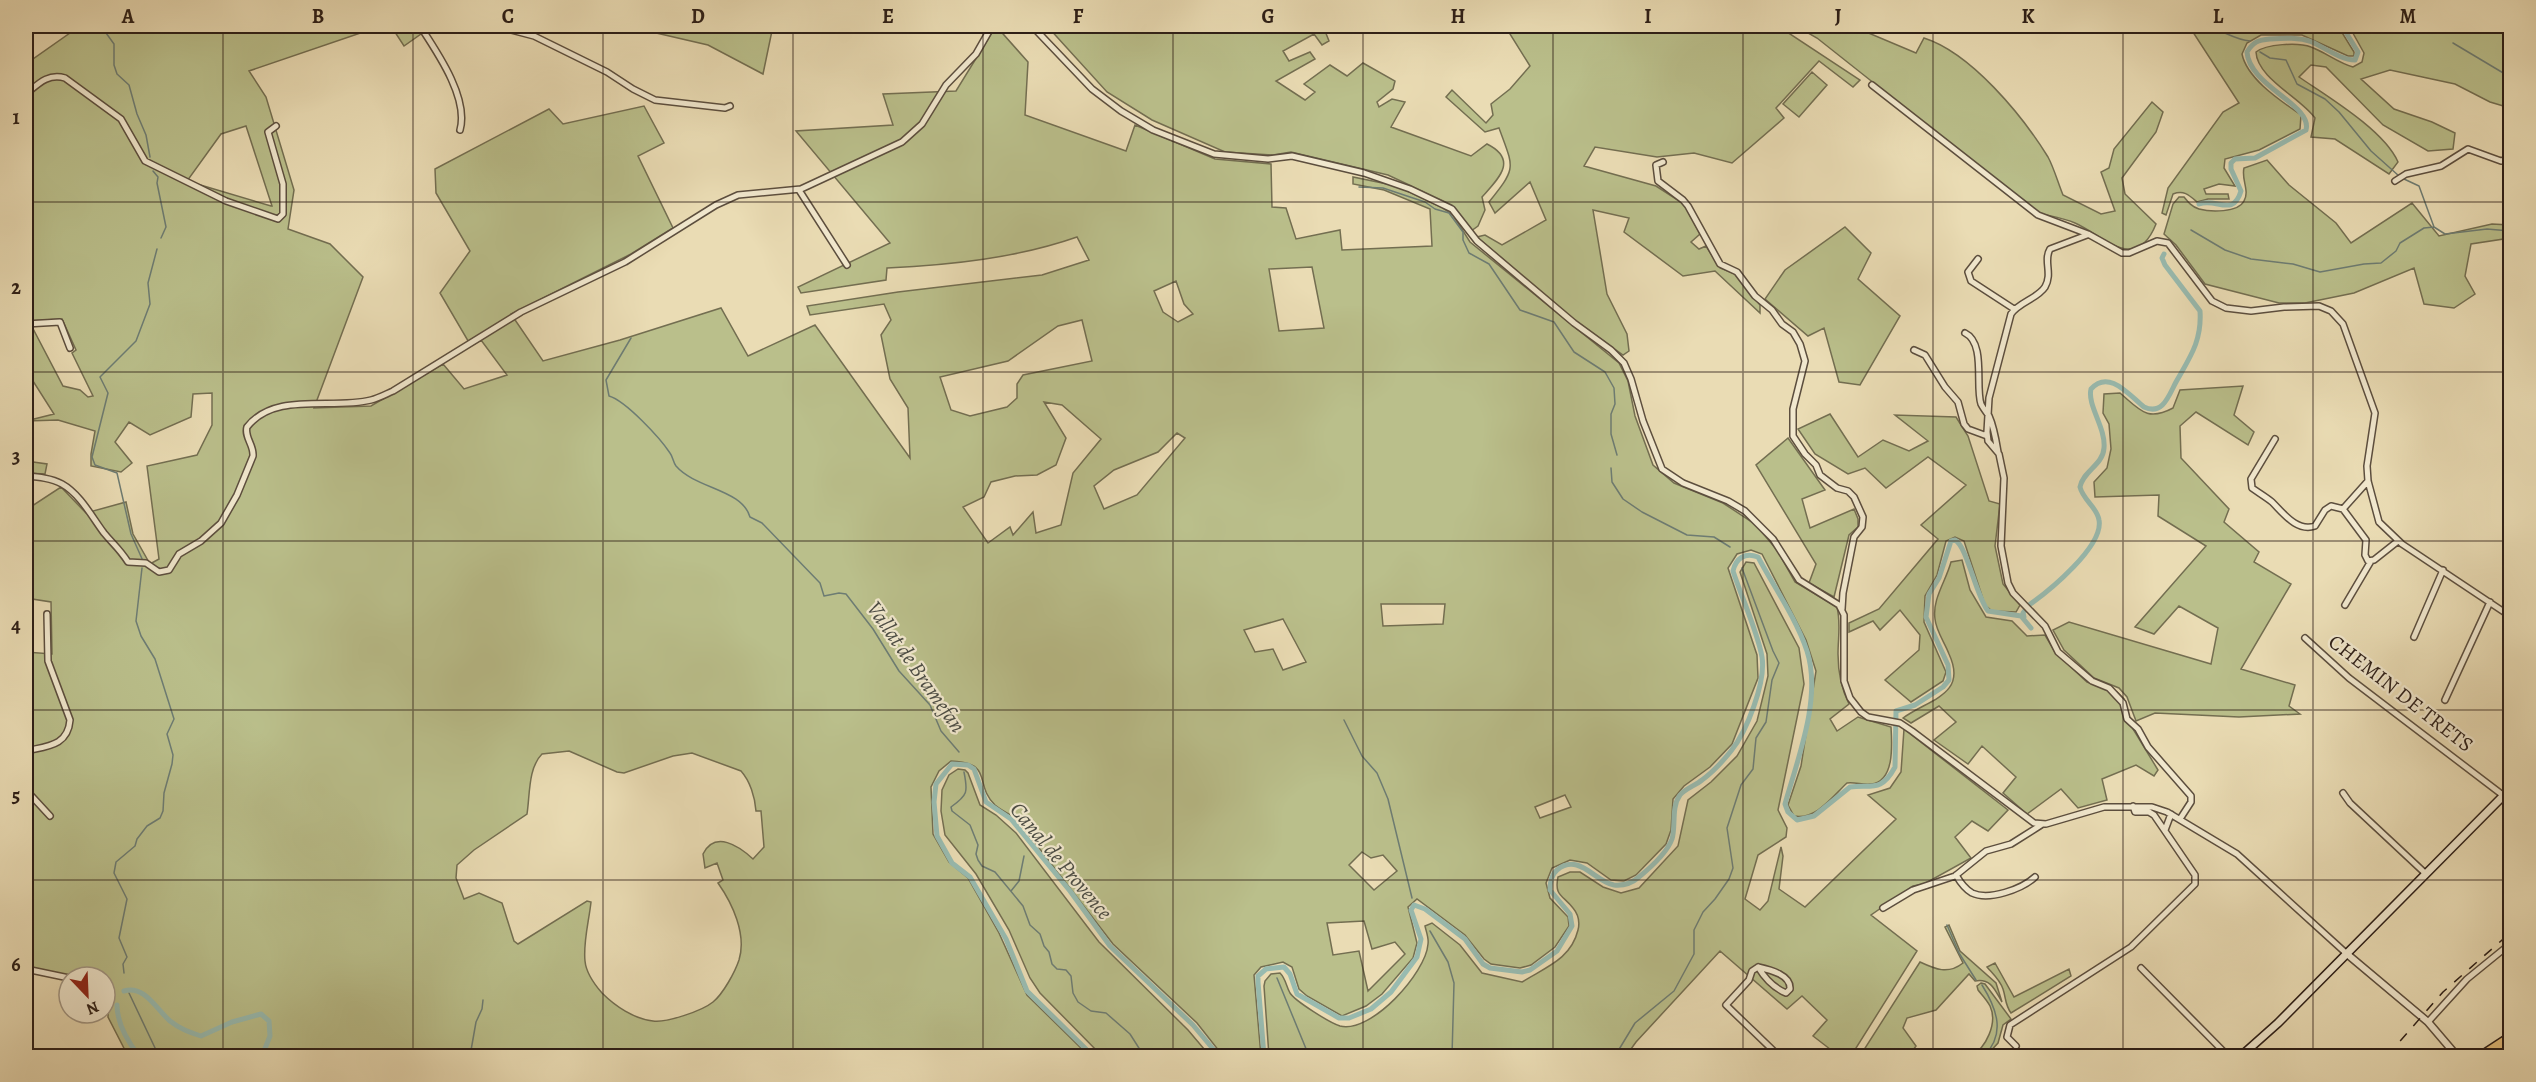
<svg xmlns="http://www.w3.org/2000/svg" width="2536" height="1082" font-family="Alegreya,serif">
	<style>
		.green { fill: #babf8b; stroke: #736e51; stroke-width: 1.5; fill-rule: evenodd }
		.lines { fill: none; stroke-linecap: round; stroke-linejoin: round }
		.stream { stroke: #6d7c73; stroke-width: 1.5 }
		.canal { stroke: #98bbb0; stroke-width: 5 }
		.minor-casing { stroke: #5c4e3e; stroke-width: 8 }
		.tertiary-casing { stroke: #5c4e3e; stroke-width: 9 }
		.secondary-casing { stroke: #2c1e17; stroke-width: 10 }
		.trunk-casing { stroke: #2c1e17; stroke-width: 11 }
		.minor { stroke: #f1e8ce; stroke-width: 5 }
		.tertiary { stroke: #f1e8ce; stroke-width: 6 }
		.secondary { stroke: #f1e8ce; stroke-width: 7 }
		.trunk { stroke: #e5be7a; stroke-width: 8 }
		.rail { stroke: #2c1e17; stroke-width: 1.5; stroke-dasharray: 10 10; stroke-linecap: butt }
		.grid { fill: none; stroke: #2c1e17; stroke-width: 1.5; stroke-opacity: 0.55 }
		.labels { text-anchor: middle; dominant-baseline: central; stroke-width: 4.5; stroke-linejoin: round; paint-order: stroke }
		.street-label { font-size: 21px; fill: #2c1e17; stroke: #f1e8ce }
		.water-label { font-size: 22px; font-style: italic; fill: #4c4d45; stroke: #f1e8ce }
		.neatline { fill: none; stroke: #2c1e17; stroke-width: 2 }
		.grid-label { font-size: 20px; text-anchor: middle; font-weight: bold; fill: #2c1e17 }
	</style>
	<rect width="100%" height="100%" fill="#eadcb4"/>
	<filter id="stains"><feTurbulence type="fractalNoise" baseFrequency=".00333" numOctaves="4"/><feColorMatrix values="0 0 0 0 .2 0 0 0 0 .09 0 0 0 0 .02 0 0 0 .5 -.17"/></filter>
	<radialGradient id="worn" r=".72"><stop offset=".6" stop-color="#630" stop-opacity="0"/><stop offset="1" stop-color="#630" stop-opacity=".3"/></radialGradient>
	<path class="green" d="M80 26H295L296 28 304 26H381L249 71 266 97 294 190 288 229 330 244 363 277 314 408 371 406 443 364 464 389 507 375 481 340 471 346 440 293 470 251 436 193 435 169 549 109 563 124 644 106 664 143 638 156 673 228 631 254 511 314 543 361 620 340 721 308 748 356 815 325 910 458 908 408 890 379 881 335 891 320 884 304 810 315 807 306 898 292 1042 275 1089 260 1077 237C1017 258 951 265 887 268L886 280 801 293 798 287 890 243 796 131 893 125 883 94 956 91 996 26 1028 62 1025 115 1126 151 1135 125 1215 159 1271 164 1272 207 1286 208 1296 239 1340 230 1342 250 1432 246 1430 209 1384 190 1353 184V177L1397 186 1441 207 1453 215 1470 242 1619 363 1628 381 1635 416 1653 465 1674 483 1723 503 1755 524 1777 550 1795 582 1837 607C1841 623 1838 638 1838 654 1838 672 1841 688 1849 704L1830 719 1837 731 1858 717 1891 727C1892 743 1895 782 1871 784 1863 785 1855 782 1847 783 1832 797 1816 820 1794 816L1788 805 1801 766 1816 671 1806 640 1762 554 1751 550 1737 554 1728 568 1757 655 1758 678 1732 744 1710 767 1684 786 1673 799 1671 830 1666 844 1636 875 1624 881 1611 880 1587 863 1570 860 1552 868 1546 883 1550 898 1568 917 1569 926 1555 947 1531 965 1520 968 1491 964 1484 959 1465 935 1417 899 1408 907 1417 943 1413 958 1382 994 1366 1006 1342 1016 1307 996 1299 989 1292 967 1283 962 1261 967 1254 975 1261 1056H1223L1197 1023 1113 944 1016 818C1009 814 1001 810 995 805 973 784 995 763 951 761L939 771 931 787 933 834 949 862 968 878 999 933 1027 995 1089 1056H128L108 1017 109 986 105 984V977H71L26 967V652L52 654 51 602 26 598V510L61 487 86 513 126 502 133 534 150 564 159 559 147 466 197 455 212 425V393L193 394 191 417 150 435 129 422 115 442 132 463 121 472 91 466V454L95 431 58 420 26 421 54 414 26 370V64ZM246 126 272 206H271L187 181 221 134ZM1312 267 1324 328 1279 331 1269 269ZM1176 281 1184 304 1193 314 1178 322 1163 312 1154 291ZM62 319 76 350 72 353 93 396 88 397 80 390 63 386 29 321ZM1082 320 1092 361 1023 375 1017 384V398L1007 407 970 416 951 410 940 377 1008 361 1058 326ZM1044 402 1062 405 1101 439 1073 473 1061 525 1036 533 1033 512 1013 535 1010 527 988 543 963 507 984 497 991 482 1015 476 1037 475 1056 465 1066 438ZM1177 433 1185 438 1137 495 1104 509 1094 486 1114 470 1158 452ZM1381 604H1445L1443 624 1383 626ZM1283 619 1306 662 1283 670 1273 649 1255 652 1244 630ZM569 751 617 772 624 773 673 756 692 753 741 771C750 781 755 797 756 811H761L764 847 753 859C739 846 715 830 703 854L705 868 717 863 723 880 718 883C732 903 747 934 739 960 735 972 723 994 713 1002 702 1011 666 1023 653 1021 634 1019 615 1006 602 993 595 985 586 972 585 961 583 942 589 921 591 902L587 901 518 944 514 941 502 903 479 893 464 899 456 878 457 865 474 850 527 814C530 795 528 768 542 754ZM1565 795 1571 807 1540 818 1535 807ZM1362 852 1371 858 1383 855 1397 871 1374 890 1349 865ZM1364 921 1372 949 1395 942 1405 954 1368 991 1359 951 1333 955 1327 923Z
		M391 26H429L428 29 404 46Z
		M626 26H773L763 74 708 45Z
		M1047 26H1323L1329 41 1322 45 1314 34 1283 51 1289 61 1310 52 1315 59 1276 81 1305 100 1315 92 1304 84 1330 65 1347 76 1363 63 1395 81 1393 89 1377 102 1379 107 1392 99 1405 102 1391 127 1471 156 1487 144C1519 160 1498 179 1482 197L1485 210 1478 226 1471 231 1452 205 1388 175 1291 152 1273 155 1225 152 1152 120 1107 92Z
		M1505 26H1778L1860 80 1853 87 1819 61 1776 108 1784 118 1732 163 1694 153 1657 157 1595 147 1584 166 1656 186 1684 204 1700 234 1691 242 1699 249 1706 246 1720 268 1735 274 1760 305V313L1715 271 1683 276 1624 232 1629 218 1593 210 1607 294 1627 334 1629 351 1623 355 1565 313 1477 237 1485 235 1502 245 1546 220 1530 182 1495 213 1489 202C1517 167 1514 169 1499 128L1485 132 1446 97 1452 90 1486 123 1493 115 1491 104 1510 89 1530 66Z
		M1796 26H1852L1916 53 1924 38C1971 53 2022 115 2048 157 2054 168 2058 183 2063 195L2101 214 2115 211 2101 172 2109 168 2114 149 2152 102 2163 112 2156 132 2122 178 2125 194 2156 224C2136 274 2104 236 2075 223 2064 218 2050 216 2038 213L1817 38Z
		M2189 26H2338L2354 52V56H2348L2302 35H2261L2247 43 2242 54C2247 79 2281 101 2301 115L2300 129 2259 150 2225 159 2224 168 2235 186 2219 184 2204 189 2206 194H2228L2229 199H2208L2197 202C2189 195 2184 190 2173 194L2166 215 2162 213 2168 188 2223 112 2239 103Z
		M2349 26H2510V108L2490 102 2455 84 2390 70 2361 79 2394 109 2432 122 2455 133 2453 149 2428 151 2383 125 2326 67 2311 65 2299 77C2328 97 2384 130 2398 162L2389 174 2335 139 2311 137 2315 118C2301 98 2257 78 2256 52 2266 44 2298 42 2311 47 2325 52 2338 63 2353 67L2362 62 2364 53Z
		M1812 72 1827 85 1799 117 1783 104Z
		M2267 160 2289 185 2336 223 2351 243 2412 203 2439 236 2492 224 2510 225V238L2471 244 2465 276 2475 294 2454 308 2424 304 2414 268 2354 293 2305 303H2279L2205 284 2176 245 2164 234 2173 204 2179 197H2184C2188 202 2192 207 2199 209 2210 212 2238 213 2244 201 2250 191 2241 179 2244 168Z
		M1845 227 1871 253 1858 279 1900 316 1860 385 1839 382 1824 328 1808 336 1765 299 1785 270Z
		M2243 386 2234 415 2254 432 2248 445 2196 412 2180 426 2181 458 2229 509 2224 522 2259 552 2254 562 2291 584 2241 669 2295 685 2289 706 2300 714 2239 717 2155 713 2136 721 2127 697 2119 688 2094 678 2064 650 2053 630 2069 622 2211 664 2218 628 2179 606 2154 634 2135 627 2206 546 2158 516 2159 495 2095 497 2094 482 2107 468 2111 449 2109 424 2103 413 2104 394 2120 393C2140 410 2147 422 2173 408L2180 390Z
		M1830 414 1858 457 1883 440 1909 451 1928 441 1895 415 1956 417 1968 436 1989 501 2000 504 1995 546 2003 584 2020 605 2016 612 1992 611 1985 605 1964 541 1955 537 1946 541 1937 575 1925 596 1924 622 1946 672 1943 681 1911 702 1885 680 1919 650 1920 635 1900 610 1880 630 1873 621 1849 632V623L1879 609 1938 539 1921 525 1966 485 1928 457 1886 488 1865 468 1848 474 1815 454 1798 429Z
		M1788 438 1825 490 1802 499 1810 528 1854 509 1858 519V527L1849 535 1834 597 1809 583 1816 564 1756 465Z
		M26 461 47 464 45 474 26 473Z
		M1962 560 1970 590 1986 617 2012 621 2027 636 2045 635 2055 652 2087 682 2117 692 2124 699 2133 729 2158 770 2154 776 2136 765 2102 779 2107 800 2078 808 2061 789 2027 814 2003 793 2016 777 1982 746 1968 764 1934 740 1956 722 1939 706 1911 723 1903 718C1929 699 1968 695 1949 654 1945 643 1936 631 1935 619 1932 599 1946 581 1951 562Z
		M1746 562 1754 563 1799 648 1804 684 1778 810 1787 828 1786 837 1758 855 1745 899 1760 910 1768 901 1781 847 1783 856 1779 889 1805 907 1896 819 1868 795 1890 788 1901 772 1904 729 2008 810 1988 831 1972 821 1955 837 1971 858 1924 884 1913 886 1871 915 1917 951 1851 1056H1839L1813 1036 1827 1020 1802 996 1787 1009 1720 951 1636 1042 1626 1056H1269L1264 986 1265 981 1271 974 1280 973C1286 979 1286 986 1290 993 1295 1001 1330 1023 1340 1026 1371 1034 1426 973 1428 944 1429 938 1426 931 1425 926L1432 923 1460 945 1482 973 1522 982C1546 967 1571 959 1578 930 1580 922 1578 914 1573 908 1563 895 1554 896 1558 877L1570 872H1580L1603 887 1621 893 1639 888 1678 846 1688 800 1711 782 1737 756 1757 721 1768 676 1767 654 1740 572Z
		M958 769 965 770 968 773 980 805 996 815 1016 833 1099 942 1188 1030 1210 1056H1102L1040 993 1030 978 1009 930 976 874 945 835 941 811 942 790 949 775Z
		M1949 925 1960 951 1996 983 2002 1002C1995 990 1991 978 1975 981L1969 974 1936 1010 1907 1018 1903 1028 1916 1046 1909 1056H1860L1920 962C1935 969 1948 975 1963 963L1945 927Z
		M1995 963 2014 997 2069 969 2071 976 2011 1013C2005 1005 2006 998 2003 989 2000 980 1993 974 1987 967Z
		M1981 983 1985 984 2011 1019 2003 1025 1998 1043 1986 1056H1971C1986 1048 1998 1023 1990 1006 1987 1000 1982 995 1978 990L1977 986Z"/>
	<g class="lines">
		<path class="stream" d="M101 26 114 44V65L117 74 129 85 137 114 146 135 150 157
			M2205 26C2221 29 2234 40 2250 41
			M2453 43 2510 77
			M2260 52 2270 58 2286 60 2297 84 2325 99 2339 112 2371 151 2399 176
			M153 171 158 177 157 183 166 227 161 238
			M2404 179 2419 186 2434 227 2445 234 2487 229 2510 231
			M1359 187 1383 188 1425 202 1435 209 1449 213 1463 232V240L1469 253 1489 264 1520 310 1554 322 1574 352 1605 372 1614 388 1615 404 1611 414V434L1617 455
			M2191 230 2225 250 2251 259 2293 264 2320 272 2364 264 2381 263 2396 251 2400 243 2424 228 2434 227
			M631 338 606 380 609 396C626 401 660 438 670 453 673 457 673 462 676 466 696 489 742 489 750 517L762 523 820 583 824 596 839 593 846 594 873 629 899 671 930 705 941 731 959 752
			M1611 468 1612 482 1623 499 1642 512 1687 535 1714 537 1730 547
			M143 561 131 534 117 473 95 465 92 457 108 393 100 377 136 341 150 304 148 283 157 249
			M1344 720 1362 756 1377 773 1388 799 1412 898
			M964 772C968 792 968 795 951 807L952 811 970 825 978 845 976 854 978 860 982 866 995 872 1023 906 1030 925 1040 934 1044 946 1049 952 1052 964 1057 969 1066 970 1071 976 1073 993 1078 1002 1091 1011 1106 1013 1130 1034 1144 1056
			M1011 891 1019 881 1024 856
			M1947 925 1959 953 1976 980
			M1430 931 1448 962 1454 983 1452 1056
			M124 973 123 964 127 957 119 938 127 899 114 873 116 862 135 846 137 839 147 826 160 818 163 811 164 793 172 764 173 755 167 734 174 719 155 659 141 636 136 621 142 568
			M1277 978 1309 1056
			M1982 985C1997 1009 2006 1034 1984 1056
			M129 993 156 1050 171 1049 188 1056
			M470 1056 476 1022 482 1009 483 1000
			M1615 1056 1635 1023 1674 991 1694 954V930L1703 912 1715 899 1729 879 1733 868 1727 828 1741 785 1753 769 1756 738 1766 722 1772 680 1779 663 1773 651 1742 568"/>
		<path class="canal" d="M2199 204C2216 197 2233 218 2241 191L2231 169V163L2235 159 2255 158 2306 130C2313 105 2249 86 2247 52 2253 42 2258 40 2270 39 2284 38 2299 37 2312 42 2325 48 2341 60 2355 60L2358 52 2342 26
			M2024 617 2023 613 2029 605C2049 591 2104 546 2099 520 2097 507 2083 500 2080 487 2083 471 2103 465 2104 448 2106 428 2087 405 2091 389 2109 369 2129 395 2144 407 2163 416 2169 395 2176 382 2190 357 2202 341 2200 311L2165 265 2162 258 2164 254
			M124 991C145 985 156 1009 170 1021 180 1029 189 1032 201 1036L232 1022 261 1014 269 1021 270 1036 262 1056
			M117 1005C117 1024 128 1042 139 1056
			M1093 1056 1027 991 1006 939 970 877 952 863 937 836 934 802 936 784 952 764 968 765 974 769 986 802 1011 819 1070 891 1110 946 1193 1025 1219 1056
			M1264 1056 1258 982V976L1266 969 1284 967 1290 974 1297 994 1339 1018H1349L1371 1009 1391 992 1417 957 1421 939 1411 910 1414 905 1425 909 1465 939 1483 964 1490 968 1522 972 1530 970 1557 951 1572 926 1570 914 1550 890C1550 882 1551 875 1557 870 1579 852 1595 882 1614 885 1624 886 1632 883 1639 877 1650 868 1667 853 1672 839 1676 826 1671 807 1680 795 1685 789 1696 785 1702 780 1713 772 1723 761 1731 751 1747 731 1766 682 1762 657 1758 633 1741 596 1733 571 1736 558 1745 552 1758 557 1774 587 1796 618 1807 651 1822 697 1798 758 1785 804L1788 812 1797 820 1814 816 1850 787C1871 784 1881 793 1895 767L1896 711 1915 705 1943 687 1949 680 1948 665 1926 617 1929 594 1939 578 1951 541 1955 540C1967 546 1976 596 1988 611L2021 616 2031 628"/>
		<defs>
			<path id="minor" d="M420 26C437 52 469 98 460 130
				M496 26 534 36 607 72 633 89 655 100 725 108 730 106
				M1032 26 1092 89 1121 111 1153 130 1214 154 1268 159 1292 156 1364 173 1410 189 1452 209 1477 241 1574 323 1611 350 1624 363 1631 379 1643 421 1662 469 1683 483 1728 501 1745 511 1773 539 1799 580 1839 605 1844 615V681L1850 698 1861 712 1868 717 1900 723 1912 731 2034 823 2046 824 2104 807H2152L2167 812 2237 854 2347 954
				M1872 85 2038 215 2088 234 2122 253H2129L2157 241 2168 243 2212 301 2226 308 2251 311 2284 307 2319 306 2331 311 2343 324 2375 413 2367 466 2368 481 2379 522 2402 544 2510 616
				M26 94C38 84 48 73 65 78L121 119 145 161 226 201 278 219 283 214V184L268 132 276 126
				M1663 162 1656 165 1658 181 1683 200 1688 206 1720 264 1737 272 1755 296 1772 310 1782 324 1793 332 1800 344 1805 361 1793 409V436L1805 454 1816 465 1820 475 1837 488 1848 491 1854 497 1863 517 1862 527 1854 537 1843 593 1842 609
				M2395 181 2406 174 2441 166 2468 149 2501 161 2505 160 2510 149
				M799 190 847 265
				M2087 235 2050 249C2043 261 2053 273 2045 287 2037 299 2019 302 2011 314L1989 398 1987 432 1988 441 1999 454 2004 478 2001 546 2008 583 2013 593 2045 626 2058 652 2092 681 2109 688 2123 703 2127 719 2138 729 2148 747 2191 796V802L2180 819
				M1978 259 1968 272 1971 281 2014 309
				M26 324 60 322 70 348
				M1965 333C1986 343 1975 387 1981 404 1983 408 1986 412 1989 416 1994 427 1996 440 1998 452
				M1914 350 1925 355 1945 387 1958 402 1964 424 1968 429 1987 436
				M2275 439 2251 479 2252 488C2259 493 2266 497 2272 502 2284 514 2297 532 2315 526L2325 510 2331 506 2343 509 2366 540 2365 555 2368 561 2374 560 2398 541
				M26 476C38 477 51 478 62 484 80 494 92 517 104 533 113 544 119 548 128 562L146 563 159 572 169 570 179 554 201 541 221 523 237 495 253 456C254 445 244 437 247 427 275 391 332 410 371 400 379 398 386 394 393 391L521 312 625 262 716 205 738 195 801 189 902 142 922 124 946 85 976 54 992 26
				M2343 509 2368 481
				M2345 605 2371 561
				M2414 637 2443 570
				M2305 638 2349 678 2504 796
				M2445 700 2490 602
				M26 751C47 746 68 746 70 720L48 661 47 614
				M26 790 50 816
				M2343 793 2350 803 2426 874
				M2165 830 2171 814
				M1956 875C1960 882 1965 889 1972 893 1989 901 2022 889 2035 877
				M1883 908 1913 890 1955 876 1986 851 2011 844 2041 825
				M1758 967 1752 971 1749 980 1726 1005 1779 1056
				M1758 967C1771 970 1791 975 1790 989L1786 993C1774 988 1764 977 1758 967Z
				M2141 968 2228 1056
				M26 969 69 978
				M2428 1022 2467 979 2510 944
				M2016 1046 2007 1037 2010 1025 2131 947 2195 884V875L2154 815 2149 812H2135L2133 806"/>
			<path id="tertiary" d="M2347 954 2428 1022 2457 1056"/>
			<path id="secondary" d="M2241 1056 2278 1023 2510 789"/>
			<path id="trunk" d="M2481 1056 2510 1037
				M2493 1056 2510 1046"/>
		</defs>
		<use href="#minor" class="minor-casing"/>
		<use href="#tertiary" class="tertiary-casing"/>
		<use href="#secondary" class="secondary-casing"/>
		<use href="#trunk" class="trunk-casing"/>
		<use href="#minor" class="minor"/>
		<use href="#tertiary" class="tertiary"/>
		<use href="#secondary" class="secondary"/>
		<use href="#trunk" class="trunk"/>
		<path class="rail" d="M2387 1056 2443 992 2510 933"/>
	</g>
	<path class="grid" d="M223 26V1056M413 26V1056M603 26V1056M793 26V1056M983 26V1056M1173 26V1056M1363 26V1056M1553 26V1056M1743 26V1056M1933 26V1056M2123 26V1056M2313 26V1056M26 202H2510M26 372H2510M26 541H2510M26 710H2510M26 880H2510"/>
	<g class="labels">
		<g class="street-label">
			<text transform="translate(2401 693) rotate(38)">CHEMIN DE TRETS</text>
		</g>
		<g class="water-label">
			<text transform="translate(916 667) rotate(55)">Vallat de Bramefan</text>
			<text transform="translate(1061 861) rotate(50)">Canal de Provence</text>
		</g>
	</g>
	<rect width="2536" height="1082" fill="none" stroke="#eadcb4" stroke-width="66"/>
	<g transform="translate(87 995) rotate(157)"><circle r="28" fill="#f1e8ce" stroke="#a29785" stroke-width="1.5"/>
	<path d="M0-4.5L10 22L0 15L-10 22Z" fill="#8f2418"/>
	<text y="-9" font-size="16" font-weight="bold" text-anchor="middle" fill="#2c1e17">N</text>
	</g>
	<rect x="33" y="33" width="2470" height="1016" class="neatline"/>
	<g class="grid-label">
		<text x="128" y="23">A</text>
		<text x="318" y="23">B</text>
		<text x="508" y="23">C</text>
		<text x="698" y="23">D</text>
		<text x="888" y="23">E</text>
		<text x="1078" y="23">F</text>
		<text x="1268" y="23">G</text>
		<text x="1458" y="23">H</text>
		<text x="1648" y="23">I</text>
		<text x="1838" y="23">J</text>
		<text x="2028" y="23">K</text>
		<text x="2218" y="23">L</text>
		<text x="2408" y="23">M</text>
		<text x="16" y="124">1</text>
		<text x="16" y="294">2</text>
		<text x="16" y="463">3</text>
		<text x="16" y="632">4</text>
		<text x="16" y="802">5</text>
		<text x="16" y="971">6</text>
	</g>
	<rect width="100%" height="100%" filter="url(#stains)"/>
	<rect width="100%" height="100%" fill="url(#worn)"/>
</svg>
